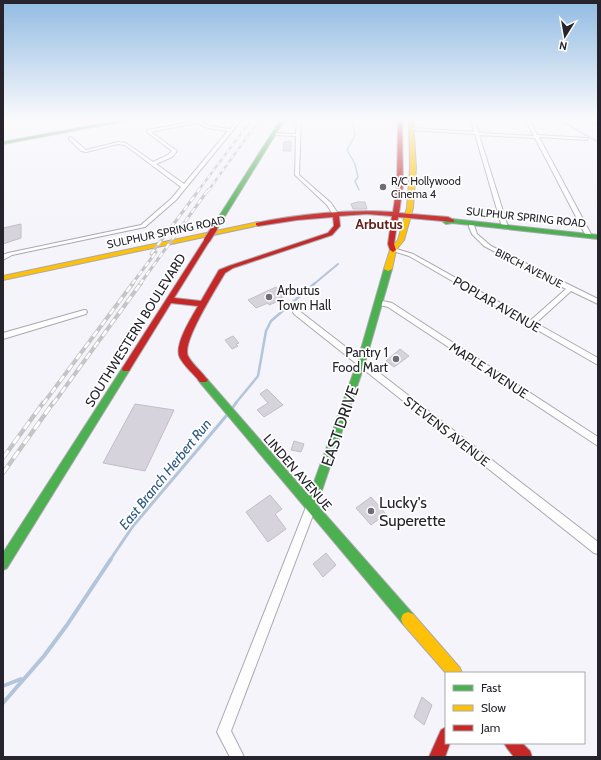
<svg xmlns="http://www.w3.org/2000/svg" width="601" height="760" font-family="Cabin,sans-serif">
	<style>
		.lines { fill: none; stroke-linecap: round; stroke-linejoin: round }
		.stream-far4 { stroke: #b2c5da; stroke-width: 1.5 }
		.stream-far3 { stroke: #b2c5da; stroke-width: 2 }
		.stream-far2 { stroke: #b2c5da; stroke-width: 2.5 }
		.stream-far1 { stroke: #b2c5da; stroke-width: 3 }
		.stream { stroke: #b2c5da; stroke-width: 4 }
		.building { fill: #d6d3dd; stroke: #c1bfc6 }
		.street-casing { stroke: #aba9b0; stroke-width: 2 }
		.fast-casing { stroke: #aba9b0; stroke-width: 2 }
		.slow-casing { stroke: #aba9b0; stroke-width: 2 }
		.jam-casing { stroke: #aba9b0; stroke-width: 2 }
		.street { fill: #fefdfe; fill-rule: evenodd }
		.fast { fill: #4caf50; fill-rule: evenodd }
		.slow { fill: #ffc107; fill-rule: evenodd }
		.jam { fill: #c62828; fill-rule: evenodd }
		.rail-far3-casing { stroke: #c5c4c6; stroke-width: 2.5 }
		.rail-far2-casing { stroke: #c5c4c6; stroke-width: 3 }
		.rail-far1-casing { stroke: #c5c4c6; stroke-width: 4 }
		.rail-casing { stroke: #c5c4c6; stroke-width: 4.5 }
		.rail-far3 { stroke: #fff; stroke-width: 1.5; stroke-dasharray: 4; stroke-linecap: butt }
		.rail-far2 { stroke: #fff; stroke-width: 2; stroke-dasharray: 5.5; stroke-linecap: butt }
		.rail-far1 { stroke: #fff; stroke-width: 2.5; stroke-dasharray: 7; stroke-linecap: butt }
		.rail { stroke: #fff; stroke-width: 3; stroke-dasharray: 9; stroke-linecap: butt }
		.jam-bridge-casing { stroke: #aba9b0; stroke-width: 8; stroke-linecap: butt }
		.jam-bridge { stroke: #c62828; stroke-width: 6 }
		.poi-dot { fill: #6e6c74; stroke: #fff; stroke-width: 1.5 }
		.labels { text-anchor: middle; dominant-baseline: central; stroke-width: 3.5; stroke-linejoin: round; paint-order: stroke }
		.far-poi-label { font-size: 11px; fill: #26232c; stroke: #fff; text-anchor: start }
		.far-street-label { font-size: 11px; fill: #26232c; stroke: #fff }
		.poi-label { font-size: 13px; fill: #26232c; stroke: #fff; text-anchor: start }
		.street-label { font-size: 13px; fill: #26232c; stroke: #fff }
		.far-district-label { font-size: 14px; font-weight: bold; fill: #621e17; stroke: #fff }
		.water-label { font-size: 14px; font-style: italic; fill: #2e5a81; stroke: #fff }
		.near-street-label { font-size: 16px; fill: #26232c; stroke: #fff }
		.near-poi-label { font-size: 16px; fill: #26232c; stroke: #fff; text-anchor: start }
	</style>
	<rect width="100%" height="100%" fill="#f5f4fa"/>
	<g class="lines">
		<path class="stream-far4" d="M352 119 355 135 347 150 355 164 358 177 355 181 359 190
			M558 119 598 142"/>
		<path class="stream-far3" d="M314 284 338 264"/>
		<path class="stream-far2" d="M235 404 258 376 266 331 271 321 315 283"/>
		<path class="stream-far1" d="M231 410 236 403
			M110 560 133 526 227 415"/>
		<path class="stream" d="M3 686 21 679
			M3 703 44 656 67 625 111 559"/>
	</g>
	<path class="building" d="M291 141V151H283L284 142Z
		M357 202H365L367 209H353L351 204Z
		M21 224V238L3 244V228Z
		M276 287 285 296 280 298 281 300 269 305 268 303 256 308 248 300Z
		M233 336 239 343 236 344 238 346 232 349 225 340Z
		M400 349 409 356 394 367 386 361Z
		M267 389 283 405 264 417 257 410 268 403 260 394Z
		M135 404 174 410 145 471 103 463Z
		M294 441 304 444 301 452 291 450Z
		M270 495 282 509 275 514 286 529 268 542 246 512Z
		M371 497 386 514 371 525 356 508Z
		M326 553 336 565 323 577 313 564Z
		M422 697 432 705 424 725 414 717Z"/>
	<g class="lines">
		<defs>
			<path id="street" d="M209 119H215L201 122 209 126 230 129 238 119H242L176 200 145 227 26 252 12 255 3 260V255L8 253 141 225 172 198 181 187 125 145 118 144 86 152 81 151 69 139V137H71L86 150 118 142 126 143 153 162 168 155 172 151 147 132V130ZM196 123 208 128 228 131 184 184 156 164 172 157 177 151 151 132Z
				M297 119H301L299 175 331 203 339 215 338 216H334L327 205 295 175 296 136 273 135 271 134 273 133 296 134Z
				M468 119H472L476 124 479 133 534 136 525 119H529L537 135 587 138 588 139 586 140 539 137 592 236 591 237 586 236 535 138 479 135 508 227 505 229 502 227 475 134 412 130 410 129 412 128 474 132 472 124Z
				M587 119H591L598 122V125Z
				M469 222H473L477 234 491 246 598 299V304L571 291 536 323 598 358V365L409 256 390 250 393 248 413 254 531 320 566 289 484 246 472 234 469 227Z
				M376 300H378L392 303 598 437V446L388 307 376 304Z
				M84 310H86L87 312 86 314 3 339V333Z
				M294 310H298L598 542V554L594 553 294 314 293 312Z
				M311 502 315 504 316 507 231 731 244 757H230L217 732 306 507 307 504Z"/>
			<path id="fast" d="M128 119H135L3 144V142Z
				M281 119H285L217 229 212 230 211 229Z
				M452 219 598 235V239L452 223 446 224 443 222Z
				M388 267 392 269 365 363 317 505 413 614 415 619 413 624 408 626 403 624 198 380 200 378H206L309 496 357 363 384 269Z
				M126 366 129 367 130 369 129 371 7 568 3 570V553L123 367Z"/>
			<path id="slow" d="M409 119H413L416 168 413 208 404 240 396 250 392 269 388 271 384 269 390 250 398 240 407 208 410 168Z
				M258 222 261 224 260 225 3 280V276Z
				M408 612 413 614 460 668 462 673H446L403 624 401 619 403 614Z"/>
			<path id="jam" d="M398 119H402L403 185 399 213 448 217 454 220V222L398 217 394 244 396 250 393 252 390 250 388 244 392 216 367 214 339 216 340 226 332 235 233 268 225 273C217 287 181 343 188 356 192 364 201 371 206 378L208 380 206 382H200C194 374 185 367 180 358 173 346 192 317 198 306L171 303 129 371H123L122 369 123 367 205 239 210 240 174 298 201 301 219 270 229 266 328 233 334 226 333 217 297 220 258 226 256 225V223C297 214 351 209 393 212L397 185Z
				M446 727V743H450L445 757H429L441 730Z
				M504 743H522L530 751 532 757H514L507 748Z"/>
		</defs>
		<use href="#street" class="street-casing"/>
		<use href="#fast" class="fast-casing"/>
		<use href="#slow" class="slow-casing"/>
		<use href="#jam" class="jam-casing"/>
		<use href="#street" class="street"/>
		<use href="#fast" class="fast"/>
		<use href="#slow" class="slow"/>
		<use href="#jam" class="jam"/>
		<defs>
			<path id="rail-far3" d="M198 191 249 123
				M208 191 260 119"/>
			<path id="rail-far2" d="M151 254 199 190
				M132 284 156 252
				M140 284 208 190"/>
			<path id="rail-far1" d="M43 404 133 283
				M53 404 141 283"/>
			<path id="rail" d="M3 458 43 403
				M3 473 53 403"/>
		</defs>
		<use href="#rail-far3" class="rail-far3-casing"/>
		<use href="#rail-far2" class="rail-far2-casing"/>
		<use href="#rail-far1" class="rail-far1-casing"/>
		<use href="#rail" class="rail-casing"/>
		<use href="#rail-far3" class="rail-far3"/>
		<use href="#rail-far2" class="rail-far2"/>
		<use href="#rail-far1" class="rail-far1"/>
		<use href="#rail" class="rail"/>
		<defs>
			<path id="jam-bridge" d="M207 240 214 229"/>
		</defs>
		<use href="#jam-bridge" class="jam-bridge-casing"/>
		<use href="#jam-bridge" class="jam-bridge"/>
	</g>
	<linearGradient id="sky" x2="0" y2="1"><stop stop-color="#92bbe2"/><stop offset="0.53" stop-color="#fafafd"/><stop offset="1" stop-color="#fafafd" stop-opacity="0"/></linearGradient>
	<rect width="601" height="225" fill="url(#sky)"/>
	<g class="poi-dot">
		<circle cx="383" cy="187" r="4"/>
		<circle cx="269" cy="297" r="4"/>
		<circle cx="396" cy="359" r="4"/>
		<circle cx="371" cy="511" r="4"/>
	</g>
	<g class="labels">
		<g class="far-poi-label">
			<text x="391" y="181">R/C Hollywood<tspan x="391" dy="13">Cinema 4</tspan></text>
		</g>
		<g class="far-street-label">
			<text transform="translate(526 217) rotate(6)">SULPHUR SPRING ROAD</text>
			<text transform="translate(166 232) rotate(-12)">SULPHUR SPRING ROAD</text>
			<text transform="translate(529 268) rotate(27)">BIRCH AVENUE</text>
		</g>
		<g class="poi-label">
			<text x="277" y="290">Arbutus<tspan x="277" dy="15">Town Hall</tspan></text>
			<text x="388" y="352" text-anchor="end">Pantry 1<tspan x="388" dy="15">Food Mart</tspan></text>
		</g>
		<g class="street-label">
			<text transform="translate(497 304) rotate(30)">POPLAR AVENUE</text>
			<text transform="translate(135 330) rotate(-58)">SOUTHWESTERN BOULEVARD</text>
			<text transform="translate(489 370) rotate(33)">MAPLE AVENUE</text>
			<text transform="translate(447 431) rotate(38)">STEVENS AVENUE</text>
			<text transform="translate(298 472) rotate(49)">LINDEN AVENUE</text>
		</g>
		<g class="far-district-label">
			<text x="379" y="224">Arbutus</text>
		</g>
		<g class="water-label">
			<text transform="translate(165 474) rotate(-51)">East Branch Herbert Run</text>
		</g>
		<g class="near-street-label">
			<text transform="translate(340 426) rotate(-71)">EAST DRIVE</text>
		</g>
		<g class="near-poi-label">
			<text x="379" y="502">Lucky's<tspan x="379" dy="18">Superette</tspan></text>
		</g>
	</g>
	<rect width="601" height="760" fill="none" stroke="#26232c" stroke-width="8"/>
	<rect x="445" y="672" width="140" height="72" fill="#ffffff" stroke="#a8a7ab"/>
	<rect x="453" y="685" width="20" height="6" fill="#4caf50" stroke="#a8a7ab"/>
	<text x="481" y="692" font-size="12" fill="#26232c">Fast</text>
	<rect x="453" y="705" width="20" height="6" fill="#ffc107" stroke="#a8a7ab"/>
	<text x="481" y="712" font-size="12" fill="#26232c">Slow</text>
	<rect x="453" y="725" width="20" height="6" fill="#c62828" stroke="#a8a7ab"/>
	<text x="481" y="732" font-size="12" fill="#26232c">Jam</text>
	<g transform="translate(565 36) rotate(191)" stroke="#ffffff" stroke-width="3" paint-order="stroke">
	<path d="M0-3L7 15L0 10L-7 15Z" fill="#26232c"/>
	<text y="-6" font-size="11" font-weight="bold" text-anchor="middle" fill="#26232c">N</text>
	</g>
</svg>
